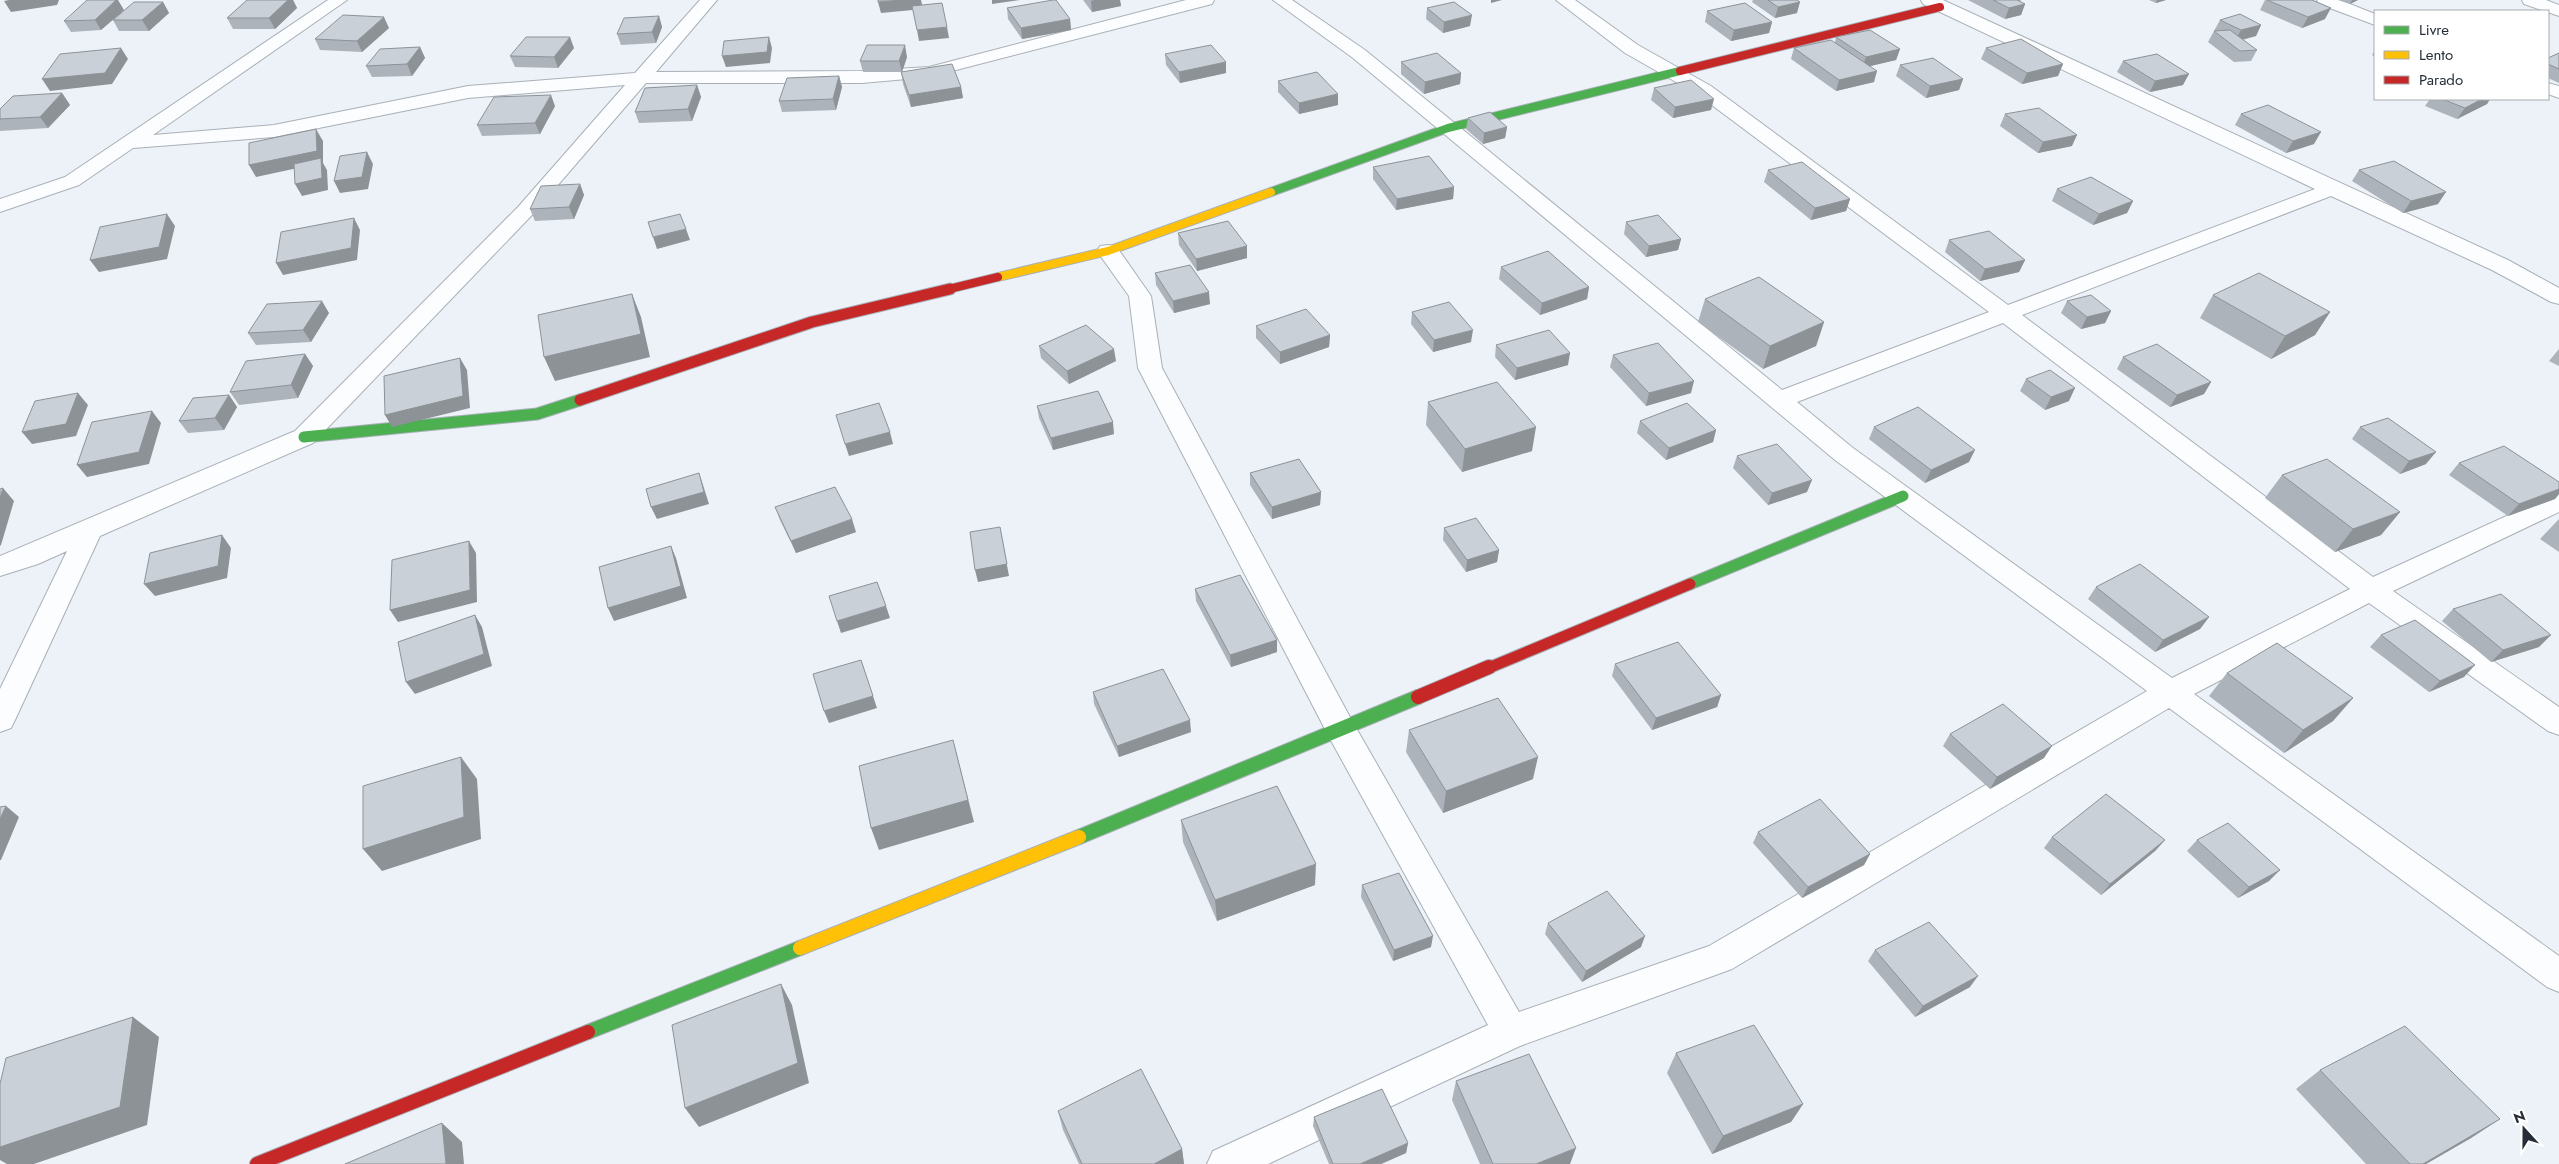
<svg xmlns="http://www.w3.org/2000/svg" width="2559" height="1164" font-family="Jost,sans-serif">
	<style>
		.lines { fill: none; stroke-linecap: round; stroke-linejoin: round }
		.street-casing { stroke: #a9b0b8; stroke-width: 2 }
		.fast-far2-casing { stroke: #a9b0b8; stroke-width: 10 }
		.fast-far1-casing { stroke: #a9b0b8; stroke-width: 13 }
		.fast-casing { stroke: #a9b0b8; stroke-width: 16 }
		.slow-far1-casing { stroke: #a9b0b8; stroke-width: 10 }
		.slow-casing { stroke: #a9b0b8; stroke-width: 16 }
		.jam-far2-casing { stroke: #a9b0b8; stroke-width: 10 }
		.jam-far1-casing { stroke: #a9b0b8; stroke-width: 13 }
		.jam-casing { stroke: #a9b0b8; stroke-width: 16 }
		.street { fill: #fcfdfe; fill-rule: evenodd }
		.fast-far2 { stroke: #4caf50; stroke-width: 8 }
		.fast-far1 { stroke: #4caf50; stroke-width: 11 }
		.fast { stroke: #4caf50; stroke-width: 14 }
		.slow-far1 { stroke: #ffc107; stroke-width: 8 }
		.slow { stroke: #ffc107; stroke-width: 14 }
		.jam-far2 { stroke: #c62828; stroke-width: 8 }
		.jam-far1 { stroke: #c62828; stroke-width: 11 }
		.jam { stroke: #c62828; stroke-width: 14 }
		.wall { fill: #adb3ba }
		.shaded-wall { fill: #8d9297 }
		.building { fill: #c9d0d8; stroke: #8d9297 }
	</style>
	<rect width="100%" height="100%" fill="#ecf2f8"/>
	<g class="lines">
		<defs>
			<path id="street" d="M328 0H347L153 135 274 125 468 86 635 73 700 0H717L656 72 862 71 929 67 1186 0H1214L1212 4 929 77 862 83H646L532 215 313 443 100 536 15 720 11 728 0 732V689L67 551 38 564 0 576V556L295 431 518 207 625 85 468 98 274 137 133 148 79 185 0 212V199L65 177Z
				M1273 0H1292L1365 50 1782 390 1989 312 1697 94 1625 53 1556 0H1575L1638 45 1711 86 2008 305 2315 189 1923 4 1921 0H1943L2508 260 2559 288V304L2551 302 2492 270 2331 196 2022 315 2373 577 2559 492V512L2393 591 2559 707V735L2548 731 2369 603 2194 694 2559 956V992L2547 987 2169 708 1732 969 1520 1046 1268 1164H1207L1213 1151 1488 1025 1329 737 1138 368 1129 296 1097 251 1100 246 1108 245 1116 246 1151 296 1162 368 1351 719 1519 1012 1709 946 2147 691 1835 460 1353 58ZM2003 323 2350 589 2172 678 1853 448 1797 402Z
				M2317 0H2340L2375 14V25L2319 4Z
				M2522 0H2546L2559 5V16L2524 4Z
				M2548 83 2559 86V98L2548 94Z"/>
			<path id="fast-far2" d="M1271 192 1448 128 1680 71"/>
			<path id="fast-far1" d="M304 437 537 414 580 400
				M1690 584 1903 496"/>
			<path id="fast" d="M1079 837 1418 697
				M588 1032 800 948"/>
			<path id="slow-far1" d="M998 277 1108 251 1271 192"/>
			<path id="slow" d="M800 948 1079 837"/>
			<path id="jam-far2" d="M1680 71 1940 7
				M945 290 998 277"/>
			<path id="jam-far1" d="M580 400 812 322 950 289
				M1486 669 1690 584"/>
			<path id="jam" d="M1418 697 1489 667
				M257 1164 588 1032"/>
		</defs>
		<use href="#street" class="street-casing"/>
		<use href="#fast-far2" class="fast-far2-casing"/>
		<use href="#fast-far1" class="fast-far1-casing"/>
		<use href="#fast" class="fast-casing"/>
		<use href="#slow-far1" class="slow-far1-casing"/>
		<use href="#slow" class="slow-casing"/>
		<use href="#jam-far2" class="jam-far2-casing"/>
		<use href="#jam-far1" class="jam-far1-casing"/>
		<use href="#jam" class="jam-casing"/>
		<use href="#street" class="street"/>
		<use href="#fast-far2" class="fast-far2"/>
		<use href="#fast-far1" class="fast-far1"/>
		<use href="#fast" class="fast"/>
		<use href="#slow-far1" class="slow-far1"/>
		<use href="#slow" class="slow"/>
		<use href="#jam-far2" class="jam-far2"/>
		<use href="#jam-far1" class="jam-far1"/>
		<use href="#jam" class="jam"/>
	</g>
	<path class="wall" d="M247 0H293L297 8 275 29H233L227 18Z
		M1083 0H1120L1121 6 1092 12Z
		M1753 0H1797V13L1775 18 1752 2Z
		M1968 0H2021L2020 2 2025 4 2021 15 2005 19Z
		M2149 0H2166L2156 3Z
		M2265 0H2312L2325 19 2302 28 2260 10Z
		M2338 0H2358L2350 4Z
		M163 2 169 13 149 31H119L113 20Z
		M1007 8 1070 19 1071 30 1022 39 1008 19Z
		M1427 8 1470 26 1443 33 1426 19Z
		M124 10 101 30 71 32 64 21Z
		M1707 11 1772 22 1769 33 1731 41 1705 22Z
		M659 16 662 27 656 43 621 45 617 34Z
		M2220 20 2261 25 2256 36 2243 40 2257 50 2251 61 2234 62 2208 42 2214 31H2215H2214Z
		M389 28 362 52 320 50 315 39Z
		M1836 37 1900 49 1896 60 1870 66 1874 82 1836 91 1791 59 1794 48 1835 42Z
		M420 47 425 58 412 76 372 77 366 66Z
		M574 48 558 68 515 67 510 56Z
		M1986 48 2063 64 2058 76 2022 84 1981 59Z
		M2375 50V57L2372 55Z
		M2559 53V83L2548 78V58Z
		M1165 54 1226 62V73L1180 83 1166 65Z
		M907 57 902 72H863L860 61Z
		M2123 61 2183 85 2150 92 2117 72Z
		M1401 62 1461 73 1460 84 1424 94 1401 74Z
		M1900 65 1963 79 1959 90 1926 98 1896 76Z
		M901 72 961 87 963 98 911 107 903 84Z
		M839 76 842 87 836 110 782 112 779 101Z
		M1278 81 1338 94V105L1299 114 1278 92Z
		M697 85 701 97 692 121 639 123 635 112Z
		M1654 88 1711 110 1673 118 1651 100Z
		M62 93 70 105 48 128 0 131V109Z
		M2430 99H2490L2487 104 2457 119 2425 106Z
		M555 106 540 134 482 136 477 125Z
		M2005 114 2072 146 2038 153 2000 126Z
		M2241 114 2314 144 2286 153 2235 125Z
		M1468 118 1507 127 1505 138 1483 144 1466 129Z
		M1373 167 1454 187 1453 199 1396 210 1373 179Z
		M1768 170 1850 199 1846 211 1811 220 1764 182Z
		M2359 170 2438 204 2403 213 2352 181Z
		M580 184 584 195 574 219 535 221 530 209Z
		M2057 189 2133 201 2127 213 2093 225 2052 201Z
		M1626 222 1681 239 1678 250 1646 257 1624 234Z
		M1178 233 1247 246V258L1197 271 1179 245Z
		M1949 240 2025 260 2019 272 1980 281 1945 252Z
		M1501 267 1589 287 1587 299 1540 315 1499 279Z
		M1155 273 1210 304 1174 313 1156 285Z
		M2213 295 2330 312 2315 335 2271 359 2200 318Z
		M1705 299 1824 322 1816 346 1763 369 1698 322Z
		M2067 301 2111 311 2105 323 2081 329 2061 313Z
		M1412 312 1471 342 1433 352 1411 324Z
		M329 313 311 342 256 345 248 333Z
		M1256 326 1330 335 1329 347 1280 364 1256 338Z
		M1496 345 1568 365 1515 380 1495 357Z
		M1039 346 1116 361 1069 384 1041 358Z
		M2559 349V366L2549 361Z
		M305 354 313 366 298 398 239 405 230 392Z
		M1613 355 1691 393 1646 406 1610 367Z
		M2123 357 2211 382 2204 394 2170 407 2117 369Z
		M2026 379 2069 401 2045 410 2020 391Z
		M229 395 237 407 224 430 188 433 179 421Z
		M1428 402 1532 451 1462 472 1426 425Z
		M1037 406 1114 434 1053 450 1039 418Z
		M1640 421 1716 430 1713 442 1666 460 1637 433Z
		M1874 427 1969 462 1925 483 1869 439Z
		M2360 427 2426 464 2400 474 2352 439Z
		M1737 456 1807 492 1768 505 1733 468Z
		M2459 463 2559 482V494L2555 499 2508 516 2449 475Z
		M1250 473 1321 492 1320 505 1272 519 1250 485Z
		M2282 475 2400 512 2381 535 2335 552 2265 498Z
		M775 507 856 532 796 553 780 520Z
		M2559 519V552L2540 539Z
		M1444 528 1499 550 1497 562 1466 572 1443 540Z
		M2096 587 2209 617 2200 629 2155 652 2088 599Z
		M1195 589 1277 640V652L1231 667 1196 601Z
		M2453 609 2539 647 2491 662 2442 621Z
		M2381 635 2464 677 2429 692 2370 647Z
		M1615 664 1721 695 1717 707 1652 730 1612 676Z
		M2227 673 2353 698 2333 721 2284 753 2209 696Z
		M1093 692 1191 732 1119 757 1094 704Z
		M1409 730 1533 779 1443 813 1406 752Z
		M1950 734 2044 758 1990 789 1943 746Z
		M1181 820 1315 885 1217 921 1183 842Z
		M1758 832 1870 854 1864 865 1802 898 1753 843Z
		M2052 837 2165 840 2155 851 2101 895 2044 848Z
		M2197 840 2269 881 2238 898 2187 851Z
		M1362 885 1431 947 1393 961 1361 897Z
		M1548 923 1641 947 1582 982 1545 934Z
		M1875 950 1970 987 1915 1017 1868 961Z
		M1676 1053 1803 1104 1791 1122 1712 1154 1667 1073Z
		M2320 1070 2500 1119 2471 1138 2426 1164H2366L2296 1089Z
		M1456 1081 1570 1164H1480L1452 1100Z
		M1058 1111 1182 1149 1184 1164H1079L1063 1130Z
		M1314 1117 1408 1143 1406 1153 1381 1164H1329L1313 1126Z"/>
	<path class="shaded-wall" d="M9 0H59L57 5 11 12 4 1Z
		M116 0H118L124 10 101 30 95 20Z
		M288 0H293L297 8 275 29 269 18Z
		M902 0H921L923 9 881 13 878 2Z
		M992 0H1020L992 4Z
		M1095 0H1120L1121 6 1092 12 1091 1Z
		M1491 0H1502L1491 3Z
		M2157 0H2166L2156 3Z
		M2352 0H2358L2350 4Z
		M163 2 169 13 149 31 142 20Z
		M1800 2 1797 13 1775 18 1778 7Z
		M2025 4 2021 15 2005 19 2009 8Z
		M2331 8 2325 19 2302 28 2308 17Z
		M1472 15 1470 26 1443 33 1444 22Z
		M659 16 662 27 656 43 652 32Z
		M384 17 389 28 362 52 357 41Z
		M1070 19 1071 30 1022 39 1021 28Z
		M1772 22 1769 33 1731 41 1734 30Z
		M2261 25 2256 36 2235 41 2241 30Z
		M947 27 949 38 919 41 917 30Z
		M570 37 574 48 558 68 554 57Z
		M769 37 772 48 770 63 726 67 722 56Z
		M905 45 907 57 902 72 899 61Z
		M420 47 425 58 412 76 407 64Z
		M121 48 128 59 112 84 50 91 42 79Z
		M1900 49 1896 60 1862 68 1866 57Z
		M1226 62V73L1180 83 1179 72Z
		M2063 64 2058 76 2022 84 2027 73Z
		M1877 71 1874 82 1836 91 1839 80Z
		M1461 73 1460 84 1424 94 1425 82Z
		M2189 74 2183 85 2150 92 2155 81Z
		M839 76 842 87 836 110 833 99Z
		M1963 79 1959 90 1926 98 1930 86Z
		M697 85 701 97 692 121 688 109Z
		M961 87 963 98 911 107 909 95Z
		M62 93 70 105 48 128 40 117Z
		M1338 94V105L1299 114V103Z
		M551 95 555 106 540 134 535 123Z
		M1714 99 1711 110 1673 118 1675 107Z
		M2482 99H2490L2487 104 2457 119 2465 108Z
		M1507 127 1505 138 1483 144 1484 133Z
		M316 129 323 141V163L327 170 328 190 302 196 295 184 321 163 256 177 249 165Z
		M2321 132 2314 144 2286 153 2293 141Z
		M2077 135 2072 146 2038 153 2043 142Z
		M367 152 373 164 368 189 340 193 334 181Z
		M580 184 584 195 574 219 569 207Z
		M1454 187 1453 199 1396 210 1397 199Z
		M2446 192 2438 204 2403 213 2411 201Z
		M1850 199 1846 211 1811 220 1815 208Z
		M2133 201 2127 213 2093 225 2099 214Z
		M167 214 175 226 167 259 99 272 90 260Z
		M354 218 360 230 357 260 283 275 276 263Z
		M686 229 690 240 657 249 653 237Z
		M1681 239 1678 250 1646 257 1649 246Z
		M1247 246V258L1197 271 1196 259Z
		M2025 260 2019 272 1980 281 1985 269Z
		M1589 287 1587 299 1540 315 1542 303Z
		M1209 292 1210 304 1174 313 1173 301Z
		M632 294 641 317 650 357 555 381 544 357Z
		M322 301 329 313 311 342 303 330Z
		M2111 311 2105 323 2081 329 2087 317Z
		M2330 312 2315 335 2271 359 2285 336Z
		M1824 322 1816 346 1763 369 1770 346Z
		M1473 330 1471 342 1433 352 1434 340Z
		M1330 335 1329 347 1280 364V352Z
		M1114 349 1116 361 1069 384 1067 371Z
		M1570 353 1568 365 1515 380 1517 368Z
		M305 354 313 366 298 398 291 385Z
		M460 358 467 370 470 408 392 427 385 415Z
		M1694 381 1691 393 1646 406 1649 393Z
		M2211 382 2204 394 2170 407 2177 395Z
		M2075 388 2069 401 2045 410 2051 397Z
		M78 393 88 405 76 436 32 444 22 432Z
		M229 395 237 407 224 430 215 418Z
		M152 411 161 423 149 464 87 477 77 465Z
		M1113 422 1114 434 1053 450 1051 438Z
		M1536 427 1532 451 1462 472 1465 449Z
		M1716 430 1713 442 1666 460 1669 448Z
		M890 432 893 444 849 456 845 444Z
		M1975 450 1969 462 1925 483 1931 470Z
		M2436 452 2426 464 2400 474 2409 461Z
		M699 473 703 485 709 504 657 519 651 507Z
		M1812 480 1807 492 1768 505 1772 493Z
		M3 488 14 501 1 545 0 546V498Z
		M2559 489V494L2555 499 2508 516 2519 504Z
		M1321 492 1320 505 1272 519V507Z
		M2400 512 2381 535 2335 552 2353 529Z
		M852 519 856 532 796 553 791 541Z
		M1000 527 1009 576 978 582 975 570Z
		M222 535 231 548 227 578 155 596 144 584Z
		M469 541 476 553 477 602 398 622 390 610Z
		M671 546 676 558 687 598 614 621 608 608Z
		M1499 550 1497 562 1466 572 1467 560Z
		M886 606 890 618 841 633 837 621Z
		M475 615 482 627 492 666 415 694 406 682Z
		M2209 617 2200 629 2155 652 2163 640Z
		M2551 635 2539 647 2491 662 2503 650Z
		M1277 640V652L1231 667 1230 655Z
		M861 660 877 708 829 723 824 711Z
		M2475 665 2464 677 2429 692 2440 681Z
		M1721 695 1717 707 1652 730 1656 718Z
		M2353 698 2333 721 2284 753 2303 730Z
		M1190 720 1191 732 1119 757 1117 746Z
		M953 740 974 822 879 850 871 828Z
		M2052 746 2044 758 1990 789 1997 777Z
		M461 757 477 779 481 839 382 871 363 849Z
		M1538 757 1533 779 1443 813 1446 791Z
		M6 806 19 817 1 860H0V819Z
		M2165 840 2155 851 2101 895 2110 884Z
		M1870 854 1864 865 1802 898 1808 887Z
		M1316 864 1315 885 1217 921 1215 900Z
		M2280 870 2269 881 2238 898 2249 887Z
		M1433 936 1431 947 1393 961 1394 950Z
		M1645 936 1641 947 1582 982 1586 971Z
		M1978 976 1970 987 1915 1017 1923 1006Z
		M781 984 792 1005 809 1083 699 1127 685 1108Z
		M133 1017 159 1037 147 1125 34 1164H7L0 1160V1147Z
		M1803 1104 1791 1122 1712 1154 1723 1136Z
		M2500 1119 2471 1138 2426 1164H2423Z
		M442 1123 462 1142 464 1164H446Z
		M1408 1143 1406 1153 1381 1164H1360Z
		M1576 1148 1570 1164H1536Z
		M1182 1149 1184 1164H1154Z"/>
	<path class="building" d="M87 0H116L95 20 64 21Z
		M247 0H288L269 18H227Z
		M878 0H902L878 2Z
		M1053 0H1056L1070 19 1021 28 1007 8Z
		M1768 0H1797L1800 2 1778 7Z
		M1993 0H2017L2025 4 2009 8Z
		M2267 0H2312L2331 8 2308 17Z
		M134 2H163L142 20H113Z
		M1454 2 1472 15 1444 22 1427 8Z
		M942 3 947 27 917 30 912 6Z
		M1745 3 1772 22 1734 30 1707 11Z
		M2240 14 2261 25 2241 30 2220 20Z
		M343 15 384 17 357 41 315 39Z
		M659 16 652 32 617 34 624 18Z
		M1870 30 1900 49 1866 57 1836 37Z
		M2230 30 2257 50 2240 51 2214 31Z
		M526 37H570L554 57 510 56Z
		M769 37 767 52 722 56 724 41Z
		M2021 39 2063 64 2027 73 1986 48Z
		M1831 40 1877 71 1839 80 1794 48Z
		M867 45H905L899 61H860Z
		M1211 45 1226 62 1179 72 1165 54Z
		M420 47 407 64 366 66 380 49Z
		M121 48 105 73 42 79 60 54Z
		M1437 53 1461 73 1425 82 1401 62Z
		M2559 53V69L2548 64V58Z
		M2157 54 2189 74 2155 81 2123 61Z
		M1933 58 1963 79 1930 86 1900 65Z
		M952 64 961 87 909 95 901 72Z
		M1317 72 1338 94 1299 103 1278 81Z
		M839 76 833 99 779 101 787 78Z
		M1691 80 1714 99 1675 107 1654 88Z
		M697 85 688 109 635 112 645 88Z
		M62 93 40 117 0 119V109L13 96Z
		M551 95 535 123 477 125 494 97Z
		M2442 99H2482L2465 108Z
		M2268 105 2321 132 2293 141 2241 114Z
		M2039 108 2077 135 2043 142 2005 114Z
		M1490 112 1507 127 1484 133 1468 118Z
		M316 129 317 151 249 165V143Z
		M367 152 362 177 334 181 340 156Z
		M1429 156 1454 187 1397 199 1373 167Z
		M321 158 322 178 295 184 294 164Z
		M2394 161 2446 192 2411 201 2359 170Z
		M1802 162 1850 199 1815 208 1768 170Z
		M2091 177 2133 201 2099 214 2057 189Z
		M580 184 569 207 530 209 541 186Z
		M167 214 159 247 90 260 100 227Z
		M680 214 686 229 653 237 648 222Z
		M1658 215 1681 239 1649 246 1626 222Z
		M354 218 351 248 276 263 281 232Z
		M1228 221 1247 246 1196 259 1178 233Z
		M1989 231 2025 260 1985 269 1949 240Z
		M1548 251 1589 287 1542 303 1501 267Z
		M1190 265 1209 292 1173 301 1155 273Z
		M2259 273 2330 312 2285 336 2213 295Z
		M1759 277 1824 322 1770 346 1705 299Z
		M632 294 641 334 544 357 538 315Z
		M2091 295 2111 311 2087 317 2067 301Z
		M322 301 303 330 248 333 267 304Z
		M1449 302 1473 330 1434 340 1412 312Z
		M1306 309 1330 335 1280 352 1256 326Z
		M1086 325 1114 349 1067 371 1039 346Z
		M1549 330 1570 353 1517 368 1496 345Z
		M1658 343 1694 381 1649 393 1613 355Z
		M2157 344 2211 382 2177 395 2123 357Z
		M305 354 291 385 230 392 246 361Z
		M460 358 463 396 385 415 384 376Z
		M2050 370 2075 388 2051 397 2026 379Z
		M1497 382 1536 427 1465 449 1428 402Z
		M1098 391 1113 422 1051 438 1037 406Z
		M78 393 66 424 22 432 35 401Z
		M229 395 215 418 179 421 193 398Z
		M879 403 890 432 845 444 836 415Z
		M1687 403 1716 430 1669 448 1640 421Z
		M1918 407 1975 450 1931 470 1874 427Z
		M152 411 139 452 77 465 92 422Z
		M2388 418 2436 452 2409 461 2360 427Z
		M1777 444 1812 480 1772 493 1737 456Z
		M2504 446 2559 482V489L2519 504 2459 463Z
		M1299 459 1321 492 1272 507 1250 473Z
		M2327 459 2400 512 2353 529 2282 475Z
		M699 473 704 492 651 507 646 489Z
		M835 487 852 519 791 541 775 507Z
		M3 488 0 498V489Z
		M1476 518 1499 550 1467 560 1444 528Z
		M1000 527 1007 564 975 570 970 532Z
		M222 535 218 566 144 584 150 553Z
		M469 541 470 590 390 610 392 560Z
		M671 546 681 586 608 608 599 567Z
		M2140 564 2209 617 2163 640 2096 587Z
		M1240 575 1277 640 1230 655 1195 589Z
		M877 582 886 606 837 621 829 596Z
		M2501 594 2551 635 2503 650 2453 609Z
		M475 615 484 654 406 682 398 642Z
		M2415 620 2475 665 2440 681 2381 635Z
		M1678 642 1721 695 1656 718 1615 664Z
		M2277 643 2353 698 2303 730 2227 673Z
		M861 660 873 696 824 711 813 674Z
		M1163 669 1190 720 1117 746 1093 692Z
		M1498 698 1538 757 1446 791 1409 730Z
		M2003 704 2052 746 1997 777 1950 734Z
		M953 740 968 800 871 828 859 766Z
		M461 757 464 817 363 849V786Z
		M1277 786 1316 864 1215 900 1181 820Z
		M2106 794 2165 840 2110 884 2052 837Z
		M1820 799 1870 854 1808 887 1758 832Z
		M6 806 0 819V807Z
		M2228 823 2280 870 2249 887 2197 840Z
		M1399 873 1433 936 1394 950 1362 885Z
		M1607 891 1645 936 1586 971 1548 923Z
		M1929 922 1978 976 1923 1006 1875 950Z
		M781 984 798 1063 685 1108 672 1025Z
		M133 1017 120 1107 0 1147V1084L6 1058Z
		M1754 1025 1803 1104 1723 1136 1676 1053Z
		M2405 1026 2500 1119 2423 1164H2410L2320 1070Z
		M1529 1054 1576 1148 1536 1164H1493L1456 1081Z
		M1141 1069 1182 1149 1154 1164H1082L1058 1111Z
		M1382 1089 1408 1143 1360 1164H1333L1314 1117Z
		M442 1123 446 1164H345Z"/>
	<rect x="2374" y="10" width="175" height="90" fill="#ffffff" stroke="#a7abaf"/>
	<rect x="2384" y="26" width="25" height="8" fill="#4caf50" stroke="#a7abaf"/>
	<text x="2419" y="35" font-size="15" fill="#242d38">Livre</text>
	<rect x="2384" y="51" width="25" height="8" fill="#ffc107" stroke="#a7abaf"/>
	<text x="2419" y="60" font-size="15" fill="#242d38">Lento</text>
	<rect x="2384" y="76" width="25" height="8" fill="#c62828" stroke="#a7abaf"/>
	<text x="2419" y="85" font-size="15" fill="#242d38">Parado</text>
	<g transform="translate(2524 1129) rotate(339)" stroke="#ffffff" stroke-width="4" paint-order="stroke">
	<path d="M0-4L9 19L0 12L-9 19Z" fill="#242d38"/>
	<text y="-8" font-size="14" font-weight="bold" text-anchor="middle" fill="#242d38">N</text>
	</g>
</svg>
